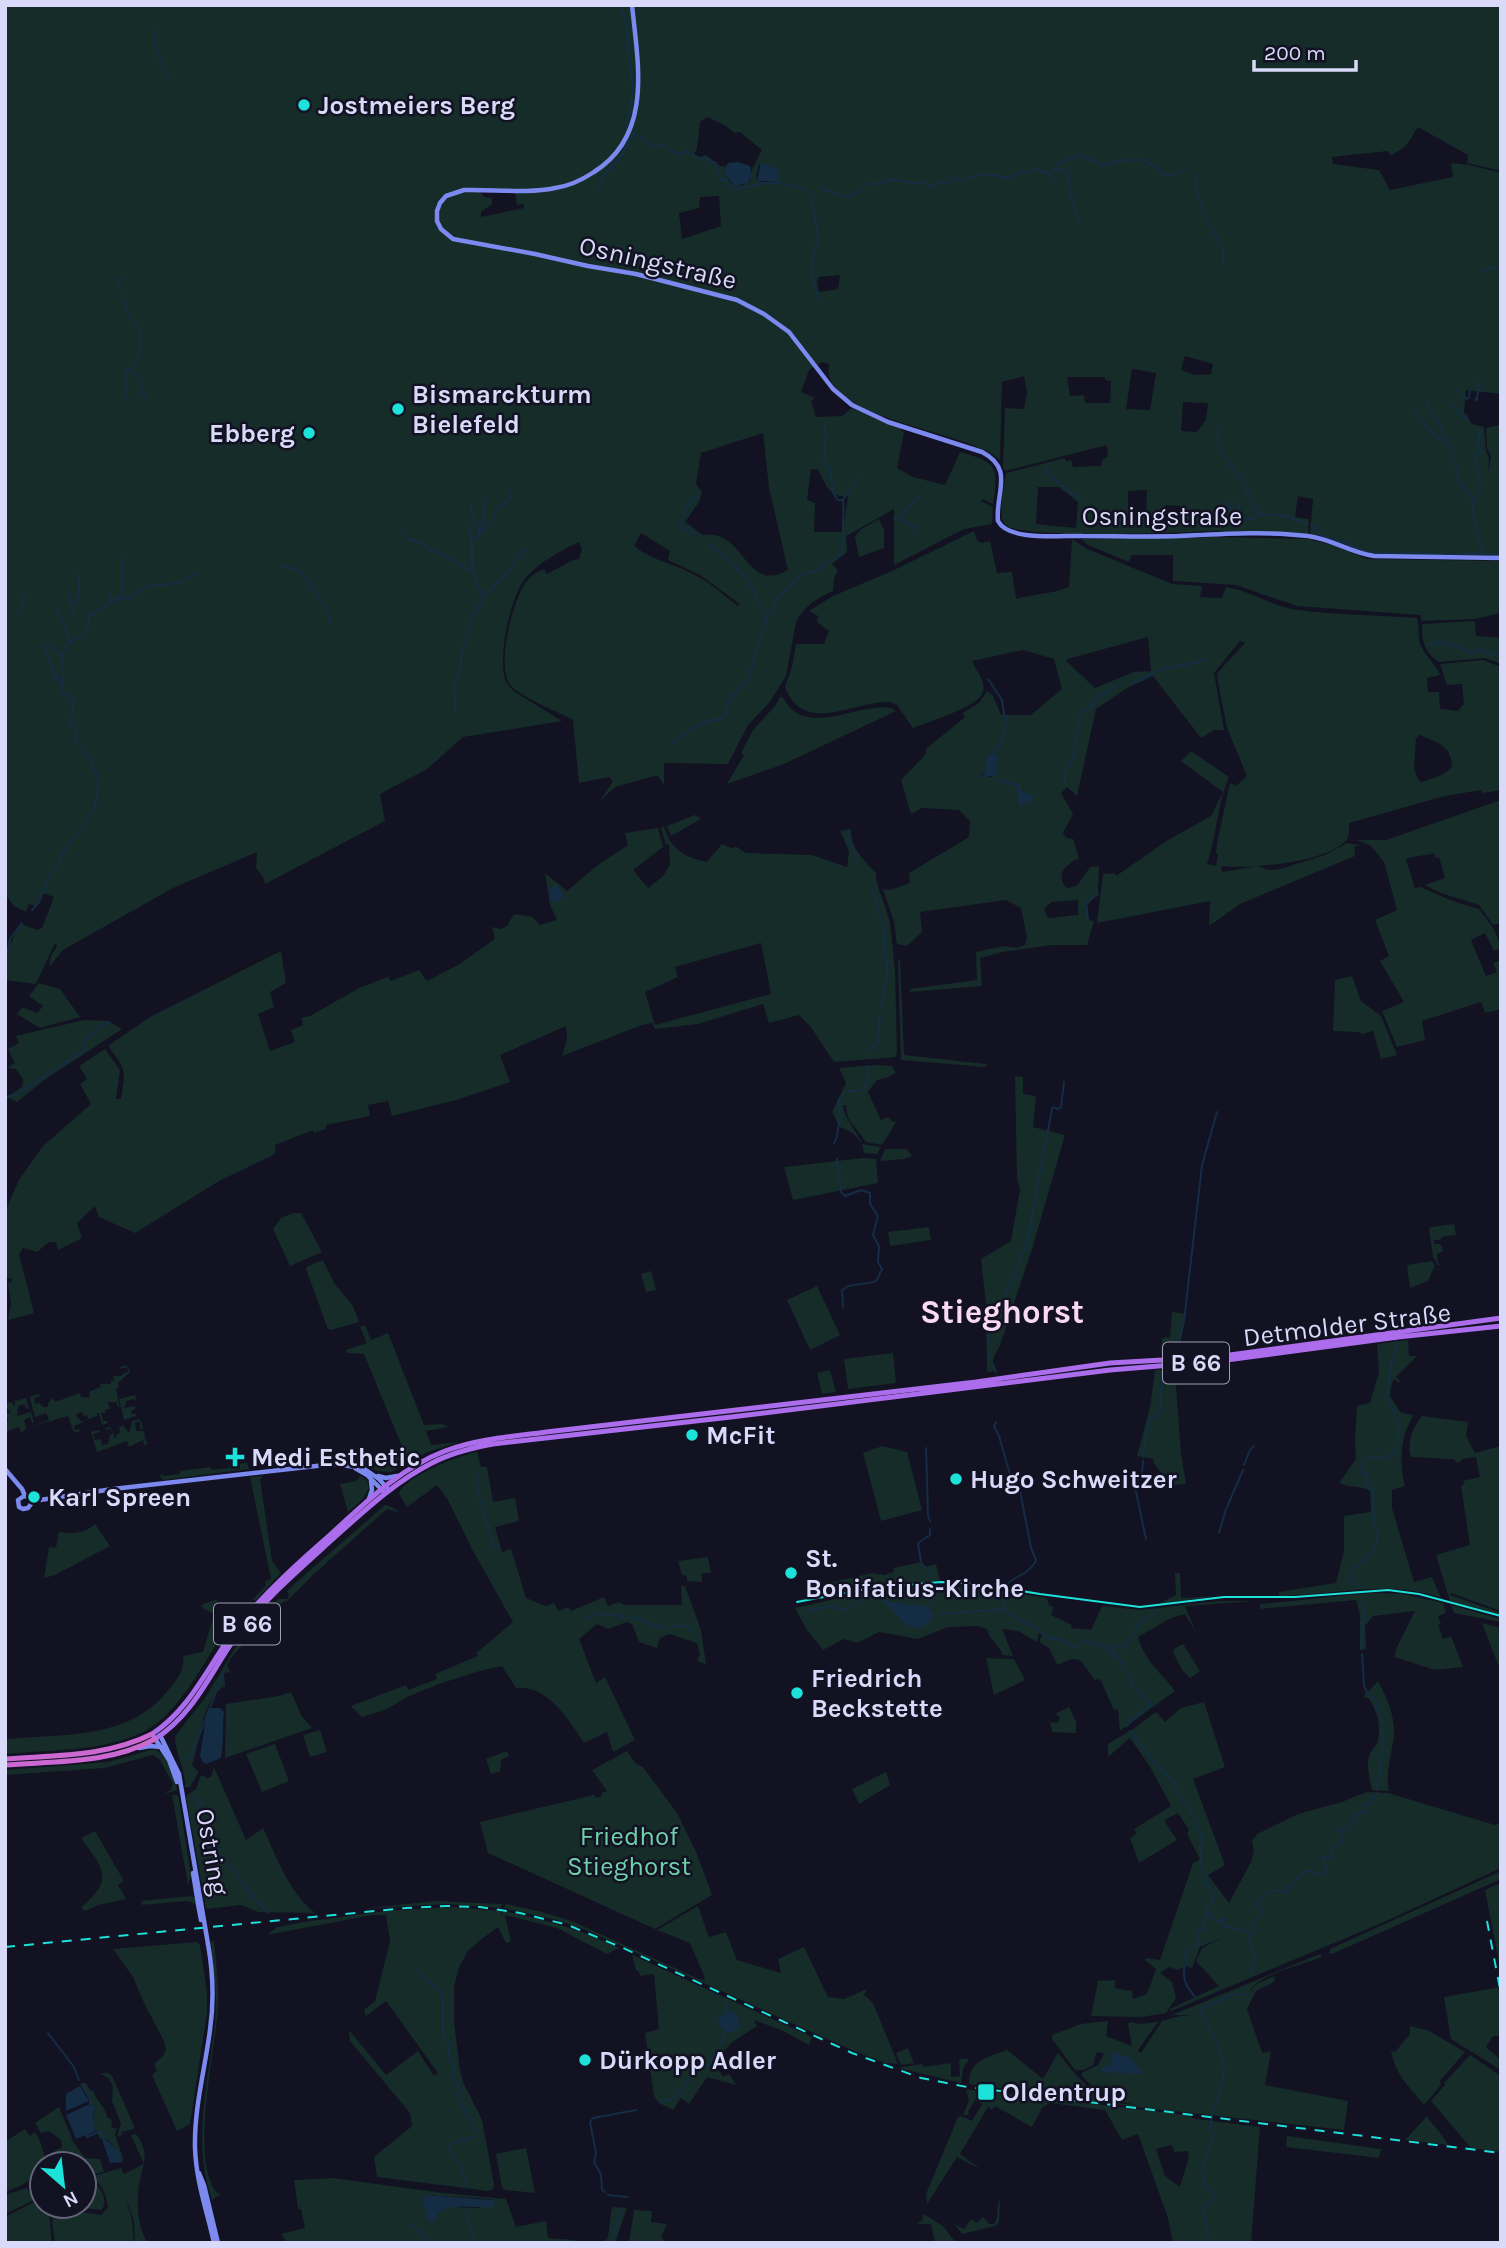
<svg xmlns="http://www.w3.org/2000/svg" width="1506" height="2248" font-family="Karla,sans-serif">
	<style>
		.green { fill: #152c28; fill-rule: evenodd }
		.water { fill: #152d44 }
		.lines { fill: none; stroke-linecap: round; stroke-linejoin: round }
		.stream { stroke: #152d44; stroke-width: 2 }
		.secondary { stroke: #7c89ee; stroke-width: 4.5 }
		.primary { stroke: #ab6dec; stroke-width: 5 }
		.trunk { stroke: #cb68d2; stroke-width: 5 }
		.tram { stroke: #1de2da; stroke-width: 2 }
		.rail { stroke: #1de2da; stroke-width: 2; stroke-dasharray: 10 9; stroke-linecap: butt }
		.secondary-bridge { stroke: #7c89ee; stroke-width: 4.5 }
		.poi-dot { fill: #1de2da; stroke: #121223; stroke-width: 2.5 }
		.labels { text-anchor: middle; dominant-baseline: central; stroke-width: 5; stroke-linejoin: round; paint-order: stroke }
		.shield { fill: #121223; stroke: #9d9dba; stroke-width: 2 }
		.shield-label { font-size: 24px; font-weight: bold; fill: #d9d9fa }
		.poi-label { font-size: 26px; font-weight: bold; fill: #d9d9fa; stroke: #121223; text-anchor: start }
		.street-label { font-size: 26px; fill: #d9d9fa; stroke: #121223 }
		.park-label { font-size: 26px; fill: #6ed1aa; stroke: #121223 }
		.district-label { font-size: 33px; font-weight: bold; fill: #fadaf3; stroke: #121223 }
	</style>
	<rect width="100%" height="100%" fill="#121223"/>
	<path class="green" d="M5 5H1501V171L1467 163 1468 155 1418 127 1406 146 1391 156 1388 151 1332 157 1333 164 1379 170 1390 190 1453 177 1451 163 1470 165 1501 173V394L1466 390 1464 412 1472 424 1484 427 1486 451 1489 458 1488 472 1491 457 1487 448 1486 428 1499 425 1501 409V556L1373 553 1360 551 1333 538 1310 534 1313 499 1298 496 1295 517 1309 519 1308 534C1277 532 1246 531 1216 531 1185 532 1022 540 1006 525 996 517 1005 486 1006 473L1065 458 1066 461 1071 460 1073 467 1101 466 1102 460 1108 456 1107 445 1005 471 1003 467 1005 408 1024 409 1027 392 1024 376 1002 382 1000 460C970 430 818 420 829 364L822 362 809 370 801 392 815 398 811 401 816 417 842 416 852 408 900 428 904 433 897 468 913 477 945 485 960 452C997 462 999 467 993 504L982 499 981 501 993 507 992 524 964 529 894 565V509L846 536 847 552 832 564 838 571 834 578 833 591C817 598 803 607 796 622L786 676 769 703 748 725 728 764 664 763V785L658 776H654L615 787 600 801 613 781 609 777 579 783 573 720C558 712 521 697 511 686 495 667 513 600 526 582 530 576 537 572 544 569L547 574 573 560 579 559 582 549 579 542C562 550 536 564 525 579 510 598 498 656 505 679 507 685 511 688 515 692L562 721 463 737 427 769 380 794 385 821 265 884 263 877 256 868 257 852 173 888 63 950 49 967 51 956 57 946 55 943 36 984 5 980C5 958 9 942 21 924L38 930 42 928 54 897 43 893 36 906 29 904 26 912 14 906 5 894ZM708 117 726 126 735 133 740 132 762 150 752 170 750 181C744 186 739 186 732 184L726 176 725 166H720L706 155 700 157 694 154 697 148 700 122ZM759 164 777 181 761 182 756 178ZM480 192H515L517 205 524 204V208L481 217V212L492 204V198L484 197ZM719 196 721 226 682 239 679 213 699 208 700 197ZM840 275 838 289 819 292 817 282 819 277ZM1185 356 1213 364 1211 374 1195 375 1181 370ZM1132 369 1156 373 1150 410 1126 409ZM1067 377H1105V380L1111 381 1110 403H1085L1084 395 1070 396ZM1183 402 1208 403 1206 420 1197 432 1181 431ZM763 433 769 488 788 570C745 595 745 528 703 535L685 522 699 502 702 492 696 484 701 453ZM811 469 818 470C827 485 828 498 848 496L843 532H814L815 503 807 500ZM1038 487H1059L1078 502 1076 528 1036 524ZM1147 490 1146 510H1139L1136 519 1134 518 1128 510V491ZM1165 505 1180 506 1179 521H1163ZM641 533 670 551 668 560 700 575 740 604 738 606C723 594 708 581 691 573 672 563 651 560 634 546Z
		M879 519 884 530V548L859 557 855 537 860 530Z
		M974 531 977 540 981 543 990 541 997 573 1012 572 1016 599C1034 594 1052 594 1069 587L1072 539 1085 548 1172 584 1202 586 1200 597 1222 598 1226 587C1251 591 1273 607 1298 610 1337 615 1378 615 1417 618 1420 628 1417 636 1421 646 1426 657 1436 664 1440 675L1427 678 1428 692H1439L1440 709 1458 711 1464 704 1462 684 1447 685 1440 664 1483 660 1501 667V790L1483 793 1481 790 1445 796 1349 823C1349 828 1350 835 1347 839 1330 863 1248 869 1221 866L1222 872 1257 866 1269 870 1280 869 1325 855 1347 843 1364 846H1354L1355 856 1240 904 1212 924 1209 925 1210 901 1097 923 1103 874 1115 873 1116 876 1168 840 1211 816 1223 792 1181 761 1191 751 1229 777C1217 805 1217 835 1207 864L1216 866 1218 854 1216 853 1217 843 1230 783 1236 786 1247 776 1227 728 1217 677 1218 672 1245 643 1240 641 1214 673 1224 730H1214L1201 738 1153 676 1127 688 1096 709 1077 796 1067 787 1061 793 1073 814 1063 833 1066 838 1073 839 1079 858C1066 864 1054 875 1067 888L1077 886 1090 867 1099 866 1098 894 1087 905 1089 920 1094 921 1087 945H1052L1002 952 980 958 982 986 910 992V989L977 980 976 952 1004 946 1017 948 1025 945 1027 937 1021 908 1006 900 920 912 922 932 907 946 897 944 894 922 883 889 890 890 910 883 909 873 969 837 970 821 959 810 922 808 911 814 901 780 926 754V749L965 717 963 713 980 702 987 691 993 696 1001 715H1031L1062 689 1054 659 1023 650 972 661C976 670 986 681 983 692 979 707 927 722 913 728L897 705 890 702C855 700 804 737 785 687L792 667 796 644H824L829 631 817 622 818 616 809 611 833 596 892 571ZM1148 637 1151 671 1134 672 1095 688 1066 661 1068 659ZM1420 735C1433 741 1448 744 1451 759 1452 765 1453 766 1449 770 1442 776 1430 779 1422 782L1419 781 1414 769 1416 738ZM993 754 998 756 992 777 980 776 984 773 987 757ZM1078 900V915L1048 918 1044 909 1052 902Z
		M1216 537 1309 539 1336 546 1367 559 1501 561V613L1475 619 1421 621V615L1297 606 1236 585 1173 581V555H1132L1129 562 1088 545 1081 539Z
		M1475 621 1476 636 1501 638V664L1485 658 1440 662C1425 655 1421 639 1422 624Z
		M781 696C787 701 788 708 795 712 824 731 876 696 896 711L784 764 727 784 744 755 741 753 753 730 774 707Z
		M1501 800V923L1493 925 1479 905 1441 893 1424 885 1445 878 1439 857 1435 858 1434 853C1425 856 1416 855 1406 859L1415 888 1421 887 1450 900 1479 909 1494 929 1501 948 1494 951 1485 933 1471 940 1486 976 1497 972 1493 963 1501 960V1009L1485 1013 1481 1002 1422 1021 1425 1040 1397 1047 1382 1011 1404 1002 1380 961 1389 956 1375 920 1397 910 1384 862 1371 846 1357 840H1386Z
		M695 815 701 819 671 836 667 826Z
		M663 826C666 830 667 837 671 842 679 854 692 859 707 862L722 844 731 848 737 847 746 853 812 855 847 867 849 851 840 831 851 829C851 849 863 859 876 873V880L890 922 895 971 897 1053 895 1057 834 1062 810 1026 799 1015 769 1023 763 1004 698 1024 655 1029 652 1023 642 1025 562 1056 567 1039 566 1026 500 1055 510 1082 456 1100 392 1116 388 1101 368 1105 370 1116 326 1125V1129L314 1133 313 1130 275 1145V1154L219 1181 135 1233 99 1217 95 1206 77 1223 82 1238 58 1250 56 1242H49L37 1252 23 1248 19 1254 34 1313 8 1320 11 1303 8 1283 12 1282 11 1278H7L5 1271V1212L19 1180 43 1146 91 1104 80 1084 87 1079 79 1066 105 1049 120 1070 116 1099H121C126 1069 126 1070 108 1046L150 1017 281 951 286 983 270 992 274 1007 258 1014 270 1051 295 1042 291 1030 303 1025 301 1018 310 1016 359 988 388 977 391 981 419 970 427 981 458 965 495 939 492 927 501 929 507 926 514 914 532 917 540 925 557 920 550 905 545 873 567 891 598 865 628 845 625 833 658 828 663 847 633 870 648 888 663 876 670 864 669 844 666 845 661 828ZM761 943 771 994 655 1025 645 992 678 977 675 967Z
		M900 960 904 1055 986 1064V1067L901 1060 898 961Z
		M1352 976 1361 1001 1381 1016 1397 1055 1381 1059 1373 1031 1362 1034 1359 1032 1333 1031 1335 980Z
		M39 983 60 989 80 1017 40 1028 17 1014 22 1007 37 1013 43 1006 29 996Z
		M84 1020 109 1021 122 1029 43 1081 17 1102 7 1097 22 1087 23 1079 16 1069 7 1068 15 1063 8 1049 19 1043 16 1036Z
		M876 1065 892 1066 896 1073 886 1078 877 1080 868 1092 881 1120 888 1117 893 1122 897 1121 882 1145 866 1142 848 1118 846 1105H843C844 1118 857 1131 862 1144L881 1147 877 1154 864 1153 862 1144 853 1133 840 1127 832 1112 846 1083 839 1068Z
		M1015 1076 1023 1077V1094L1036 1096 1033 1127 1065 1135 1033 1246 999 1348C993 1356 990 1363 997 1371L987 1372 986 1304 981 1259 1011 1241 1020 1189 1017 1179Z
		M885 1149H907L912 1156 904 1159 880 1161Z
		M863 1158 876 1159 878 1183 793 1200 784 1167Z
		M293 1213H301L322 1252 290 1266 273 1229 281 1218Z
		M1454 1224 1456 1235 1442 1237 1440 1240H1434V1244H1440L1442 1247 1443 1251 1437 1254 1438 1263 1442 1265H1438L1433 1257 1429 1229 1431 1227Z
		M929 1227 931 1240 890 1246 888 1232Z
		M323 1260 334 1283 353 1306 359 1322 331 1330 328 1329 306 1269 308 1266Z
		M1432 1261 1435 1265 1428 1281 1410 1288 1407 1265Z
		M651 1271 656 1290 646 1292 641 1274Z
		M817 1286 840 1335 810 1350 787 1300Z
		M1172 1312 1186 1314 1178 1355 1161 1354 1162 1338 1170 1337Z
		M365 1325 371 1340 388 1333 424 1425 442 1424 448 1427 426 1431 431 1445 459 1442 428 1452 391 1472 377 1471 358 1463 357 1457 403 1449 364 1354 347 1353 346 1350 367 1343 360 1327Z
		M1408 1340 1409 1356H1417L1396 1377 1400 1381 1398 1383 1395 1379 1392 1382 1390 1396 1401 1413 1414 1415C1400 1436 1399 1461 1405 1486L1392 1490V1508L1414 1582 1432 1577 1441 1598C1389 1579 1333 1595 1279 1596V1592L1336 1583 1344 1551V1516L1371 1512 1370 1491C1361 1485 1349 1488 1339 1483L1356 1459 1355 1440 1357 1406 1370 1403 1379 1372 1377 1344Z
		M893 1353 896 1383 848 1389 844 1359Z
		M125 1365 128 1367 130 1372 118 1383 119 1388 116 1389 120 1410 116 1402H108L110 1409 105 1410 106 1414 101 1412 103 1421H107L108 1423 102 1425 99 1413H97V1416L88 1419 87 1415 84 1416 82 1412 76 1414 77 1418 83 1422 74 1426 75 1430 80 1429V1431L74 1433 68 1416 30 1427 49 1420 46 1413 35 1417 30 1399 31 1396 39 1394 40 1396 34 1398 35 1404 40 1403 43 1407H48V1403L53 1398 55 1402 80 1393 81 1397 89 1398 90 1391 101 1387 100 1384H111V1381H114L113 1376H122V1374L128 1372 127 1367 120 1369V1367Z
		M830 1370 836 1392 822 1394 817 1373Z
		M1155 1370H1172V1374H1175L1181 1453 1186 1484 1171 1485 1153 1462 1154 1459 1137 1456 1150 1407Z
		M135 1395 137 1402 134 1399 126 1401V1404L123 1408 135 1406V1409L131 1411 132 1414H136V1416L124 1420 119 1399Z
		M26 1398 29 1408 27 1409 24 1404 18 1406 17 1416 31 1412 34 1422 32 1423 30 1417 24 1420 26 1429 21 1433 19 1427 5 1432V1423L8 1421 6 1414 11 1412 5 1406V1403L11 1402 15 1407V1401Z
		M1422 1416 1468 1422 1466 1436 1475 1453 1501 1446V1611L1451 1593 1450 1595 1501 1613V1615L1450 1601 1436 1555 1470 1545 1461 1486 1464 1485 1463 1481 1480 1477 1476 1457 1462 1459 1458 1463 1453 1459 1411 1457C1406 1444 1413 1427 1422 1416Z
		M140 1419 143 1428 140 1429V1421L135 1423 136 1431H144L145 1438 143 1439H146L147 1444 144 1445 143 1440 129 1447 127 1441 97 1452 91 1432 100 1430V1432L93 1434 95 1440 101 1439 102 1445 108 1444 110 1435 112 1434 111 1429 106 1430 105 1428 111 1427 115 1439 116 1435 120 1433 119 1427 122 1426V1424L129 1433 132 1421Z
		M882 1446 907 1452 922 1510 881 1521 863 1453Z
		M477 1452 481 1467H487L493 1502 515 1498 519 1521 495 1527 502 1552 511 1549 526 1598 546 1606 554 1603 558 1611 568 1607 571 1611 604 1597 608 1606 619 1602 624 1605H682L681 1586H685L701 1630 706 1664 697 1661 700 1654 697 1643 669 1634 660 1638 657 1648 639 1642 632 1624 627 1622 608 1629 597 1624 579 1639 596 1683 605 1677 635 1740 613 1752 607 1732 584 1743C569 1720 547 1684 516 1688L502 1666 476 1672 439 1684 409 1696 387 1709 362 1717 351 1706 406 1685 408 1690 437 1679 435 1674 478 1656 476 1653 513 1622 472 1549 448 1500 437 1485 407 1507 399 1494C403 1477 460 1455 477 1452Z
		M247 1463 249 1469 163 1480 160 1476 162 1473 163 1476 180 1474V1471L211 1467V1470L229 1468V1465Z
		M262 1476V1478L260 1479 272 1561 281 1573 255 1601 253 1599 266 1585 265 1581 271 1579 250 1477Z
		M361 1476 367 1480 369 1488 363 1499 348 1512 340 1484 356 1481Z
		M385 1505 392 1507 401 1513 387 1509 314 1574 287 1601 283 1602 232 1656 227 1665 230 1672 224 1673 225 1686C202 1697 200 1743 192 1765L198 1771V1773L190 1787H185C186 1769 175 1754 175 1736L205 1698 235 1648 274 1603 279 1599H288L289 1594 287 1591 300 1579Z
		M95 1524 110 1546 55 1575 44 1578 49 1547 56 1548 59 1532C73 1534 84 1534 95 1524Z
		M708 1557 711 1573H702V1582L687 1581V1576L682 1575 678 1561Z
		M921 1562 925 1567 936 1564 940 1581 886 1584 795 1601 815 1595 814 1586 873 1573 884 1575 894 1572 893 1568Z
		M1175 1573H1180L1181 1598 1217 1596 1158 1604 1176 1595Z
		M940 1586V1587H980L1047 1598 1049 1605 1054 1607 1051 1615 1072 1625 1071 1628 1091 1630 1102 1606 1141 1610 1218 1601H1255L1185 1606 1196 1633 1185 1614 1171 1618 1138 1637C1145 1662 1161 1672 1175 1691L1120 1731 1118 1709 1114 1710 1100 1679 1095 1680 1080 1660 1072 1659 1057 1665 1049 1648 1039 1642 1042 1635 1039 1633 1037 1642 1018 1631 1002 1629 1013 1656 1003 1655C999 1645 989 1639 987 1629L979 1626 948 1627 918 1639 879 1632 857 1643 844 1639 823 1650 807 1630 795 1608 875 1590Z
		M1373 1593 1403 1594 1443 1603 1446 1613 1438 1616 1441 1624 1438 1625 1443 1639 1451 1636 1463 1667 1435 1670 1395 1657 1396 1649 1415 1611 1373 1616 1365 1626 1366 1649 1360 1650V1615L1356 1600 1259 1609 1261 1604C1295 1601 1334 1596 1373 1593Z
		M217 1599 220 1617 204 1609 201 1605Z
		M1451 1605 1500 1619 1501 1622 1454 1613Z
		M213 1618 227 1621V1623H235L228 1626C207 1657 190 1693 162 1719 125 1753 53 1749 5 1754V1739C62 1734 131 1740 169 1689 178 1678 185 1670 183 1656L203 1652Z
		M1482 1623 1501 1628V1672Z
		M1183 1644 1200 1671 1190 1678 1183 1671 1173 1653 1174 1649Z
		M986 1658 1014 1659 1025 1680 994 1695Z
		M1378 1681C1387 1697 1395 1716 1394 1735 1392 1754 1385 1772 1389 1791L1372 1790C1370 1779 1366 1767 1369 1756 1371 1750 1376 1747 1378 1741 1381 1727 1377 1708 1368 1698L1363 1697Z
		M291 1692 301 1715 312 1728 225 1758 226 1704 279 1696Z
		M1204 1702 1225 1767 1193 1779 1225 1865 1208 1875 1229 1903 1251 1862 1254 1851 1252 1841 1257 1834 1298 1814 1342 1802 1359 1795 1368 1792 1388 1793 1495 1825 1501 1822V1868L1384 1922 1171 2011 1170 2009 1219 1986 1196 1961 1202 1948 1222 1938 1200 1947 1192 1968 1186 1966 1178 1970 1169 1967 1160 1973 1172 1982 1176 1998 1166 2013 1142 2017 1091 2016 1098 1981 1115 1980V1988L1132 1991 1133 1999 1147 1994 1156 1969 1145 1960 1146 1958 1160 1960 1193 1863 1200 1859 1187 1834 1189 1830 1178 1813 1164 1820 1177 1840 1139 1863 1130 1838 1137 1833 1134 1829 1171 1806 1149 1765 1130 1738 1108 1757V1744L1133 1729 1156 1712 1165 1722 1181 1708Z
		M1069 1707 1076 1722V1733L1052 1732 1050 1722 1057 1723 1060 1719 1058 1715 1055 1714Z
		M320 1730 327 1752 310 1757 303 1735Z
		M275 1744 289 1781 262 1792 246 1754Z
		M154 1749C168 1754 174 1776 177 1790L163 1794 171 1790 173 1784 160 1760 153 1755 104 1768 5 1775V1770L108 1762Z
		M507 1751 509 1756 501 1760 500 1771 491 1774 486 1759Z
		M627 1751 636 1764 643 1767 677 1813 697 1854 712 1895 655 1929 488 1853 480 1822 594 1795 596 1798 602 1796 601 1793 607 1791 592 1770Z
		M214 1767 246 1840 263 1828C277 1858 289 1892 315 1913L258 1912 241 1905 206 1909 186 1796 196 1789 201 1775 207 1778 211 1777Z
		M886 1772 890 1785 859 1804 852 1789Z
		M172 1795H178L179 1800 191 1876 188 1885Z
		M95 1831 124 1881 118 1885 126 1899 98 1905 85 1911 81 1907C87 1904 88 1900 93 1896 114 1874 95 1859 81 1838Z
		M1501 1871V1879L1332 1954 1329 1953 1330 1949Z
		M1501 1883V1973L1485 1890Z
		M191 1896 195 1898 196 1904 187 1901 142 1905 141 1901Z
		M434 1901 502 1904 501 1908 447 1904 361 1909Z
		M506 1904 542 1912 574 1922 699 1979 704 1980 705 1978 690 1943 657 1930 698 1906 709 1937 726 1932 737 1960 781 1973 778 1959 804 1947 828 1997 844 1999 867 1989 864 1995 873 2003 898 2064 885 2063 854 2051 586 1930 557 1920 504 1908Z
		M453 1907 501 1911 502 1916 503 1911C544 1919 582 1930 619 1948L607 1954 557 1928 505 1915 511 1941 506 1943 498 1927 479 1941 468 1951 459 1967 454 1987V2021L460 2071 463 2082 482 2120 494 2184 493 2189 488 2191 377 2177 374 2157 412 2126 410 2113 350 2041 349 2030 386 2075 418 2051 434 2076 438 2073 386 2001 366 2016 364 2010 375 2001 390 1941 386 1915H372L267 1935 277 1927 303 1922 385 1911Z
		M211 1941H214C216 1962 219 1984 218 2006 216 2048 189 2161 217 2193L221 2194 212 2200C190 2136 211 2075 216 2011 217 1987 212 1963 211 1941Z
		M197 1942 200 1945 207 1992V2013L190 2124 177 2131 152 2075 157 2071 154 2064 163 2056 166 2049 164 2041 144 2003 133 1977 113 1949Z
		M1320 1954 1322 1957C1304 1964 1257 1975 1249 1992L1257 1984 1275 1976 1274 1982 1256 1991 1247 2009 1262 2053 1271 2051 1265 2085 1348 2101 1344 2130 1137 2107 969 2084C968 2060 989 2057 1007 2050L1043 2079 1058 2053C1073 2071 1091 2096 1115 2102 1122 2104 1130 2104 1138 2105L1116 2101 1095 2089 1082 2076V2073L1098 2065 1104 2054 1097 2052 1093 2065 1084 2070H1075L1052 2039V2035L1081 2024 1108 2021 1106 2036 1132 2046 1128 2024 1130 2022 1140 2024 1158 2022 1138 2050 1141 2053 1162 2021 1180 2016 1194 2015H1172Z
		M632 1955 812 2037 809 2045 781 2030 754 2020 757 2026 731 2043 714 2063 723 2077 729 2074 736 2085 707 2077 689 2104 681 2098 673 2110 659 2103 654 2096 645 2033 659 2029 654 1974 640 1976 639 1972 636 1970Z
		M1501 1987V2036H1493L1486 2047 1501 2060V2070L1451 2039 1444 1997Z
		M1410 2026 1429 2031 1465 2052 1440 2081 1441 2085 1424 2105C1410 2088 1394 2073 1391 2050L1395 2052 1410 2034Z
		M908 2048 914 2063 901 2065 896 2053Z
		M1470 2055 1501 2076V2152L1471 2148 1431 2101 1445 2085 1444 2083Z
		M959 2059H969L963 2069 961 2083 898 2068 922 2064 923 2067 951 2063V2077L960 2076Z
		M100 2073H108L112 2076 134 2126V2129L121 2132 122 2135 117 2137 121 2123 112 2101 113 2086 108 2078Z
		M83 2083H86L91 2091 93 2090C96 2102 105 2105 107 2117L112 2120 111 2127 117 2129 115 2135 123 2158 122 2164C119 2151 114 2146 104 2137L100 2139 93 2122 95 2107 90 2104 89 2099 80 2084Z
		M966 2089 979 2091 978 2093 981 2094 982 2092 993 2094 994 2092 1186 2115 1196 2119 1260 2127 1251 2243H1173L1168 2218 1138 2134 1122 2140 1105 2110 1050 2103 1042 2108 1032 2127 995 2106 992 2110 988 2107 960 2154 981 2170 957 2157 927 2204 926 2194 958 2117 961 2116 972 2121 982 2104 975 2100 968 2112 969 2115H963L969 2101ZM1172 2145 1174 2152 1189 2151 1188 2160 1180 2187 1165 2176 1156 2149Z
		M59 2107 73 2141 85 2158 100 2159 104 2172 84 2176V2164H44V2159C37 2178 26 2184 5 2192V2142L25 2129 30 2136 35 2132 40 2141 45 2157 62 2147 61 2140 49 2131 41 2133 35 2123Z
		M1427 2116C1433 2126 1443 2134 1448 2145L1405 2140Z
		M136 2134C153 2157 140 2168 138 2192 137 2208 138 2225 146 2240L144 2243H135L134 2221 124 2193 132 2220 134 2243H55L52 2223 55 2210 59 2209 101 2215 108 2208C106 2194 103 2185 91 2177L121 2168 124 2174 144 2164 131 2135Z
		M1287 2136 1381 2149 1379 2158 1286 2147Z
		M526 2148 535 2193 505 2190 502 2187 496 2154Z
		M42 2173V2206H54L49 2212 52 2243H5V2217L36 2201 29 2186Z
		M84 2178C97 2182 110 2196 102 2210L59 2206H84Z
		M332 2178 443 2193 506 2199 516 2227 546 2221 548 2238 575 2240 574 2243H288L281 2234 305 2228 301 2209H298L294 2180ZM430 2195C451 2198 473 2196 494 2200L479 2208 452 2207 437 2213 428 2210Z
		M27 2188 33 2198 32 2201 5 2214V2195Z
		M1000 2199 999 2222 995 2226 962 2234 954 2224 964 2229 971 2219 977 2223 983 2217 989 2224H994C1000 2217 995 2207 1000 2199Z
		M612 2207 627 2208 615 2243H600L601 2241 606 2240 608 2237Z
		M634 2210 652 2211 651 2222 667 2224 661 2237 668 2243H629Z
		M924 2214 944 2227 956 2243H935L931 2224H917L922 2220Z"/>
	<path class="water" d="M738 162 750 166 752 174 748 183 735 186 726 176 724 169 728 163Z
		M761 162 779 170 778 181H757Z
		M993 754 999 757 995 768 998 771 997 775 980 778 984 773 987 757Z
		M1016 782 1019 783 1021 791 1033 796 1034 799 1019 807Z
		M556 884 564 896 557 902H553L550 899V889Z
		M881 1597 890 1602 928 1607 933 1615C916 1649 894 1608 880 1599Z
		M212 1708H220L224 1712C222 1726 224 1745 221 1758L206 1764 202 1761 200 1756 207 1711Z
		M730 2011 736 2014 740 2024 738 2029 732 2032 725 2031 717 2024 721 2016Z
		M1114 2052 1130 2058 1141 2071V2074L1102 2072 1101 2068 1112 2064 1111 2053Z
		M80 2086 89 2101 66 2111V2094Z
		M90 2104 95 2107 93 2119 96 2131 76 2139 66 2115Z
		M103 2137 119 2152 122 2162 110 2163 102 2139Z
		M424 2195 494 2200V2207C475 2209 454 2202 437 2214L438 2219 429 2222 427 2218 429 2215 426 2212 428 2210 424 2208Z"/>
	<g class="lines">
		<path class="stream" d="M621 5 625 19 633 91 627 126
			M156 30C149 50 164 61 169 79
			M1054 170H1067L1069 187 1079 224
			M1049 173 1057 183
			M1196 176V189L1203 211
			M868 184H878L889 179 919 184 925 180 929 186H933L939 182C946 182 949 185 954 177L962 182C979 172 988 173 1006 178L1015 175 1020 171 1028 173 1037 168 1041 172 1053 171 1057 164 1080 155 1103 166 1123 160H1146C1164 175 1165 182 1188 167
			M598 188 605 174 620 158 634 133 655 147 662 145 680 155 686 151 700 159 706 157 707 160 716 163V170L721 180H725L733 189C740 189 743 187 750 186 766 181 799 182 811 194
			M821 188C831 192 844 199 855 194 859 192 861 188 865 186
			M811 195 818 235 811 270 818 299
			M1205 217 1223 248 1224 267
			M1483 270 1501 267
			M121 291 119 283 122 277
			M125 300 128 313 140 331V351
			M138 354V359L131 369C143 381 139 387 145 399
			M1457 390 1467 399
			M1469 398 1470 389
			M1475 400 1477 399 1479 381
			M125 401 127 371 130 370
			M1427 402 1447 439 1446 441 1454 454 1453 458
			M1453 406 1460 415 1466 418 1467 416
			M1414 409C1420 420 1435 438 1446 441
			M824 425C828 433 824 450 824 461L830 468 833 493 838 500H843C845 513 841 526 844 538L840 546 843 551 835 559
			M1220 428C1210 451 1236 468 1245 485 1248 490 1248 495 1250 500 1253 505 1256 509 1259 514
			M1480 430 1478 443 1480 452 1475 455 1481 489 1472 503 1475 524 1483 553
			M1455 464 1460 484 1466 489 1472 499
			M1047 468 1045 471 1050 476 1082 501
			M843 500 858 478
			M1224 501 1234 513 1240 516
			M1238 501 1240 515
			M471 504 473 517 479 529
			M1109 517H1112L1115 521 1130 519
			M894 519C904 516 910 504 919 497
			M901 519 912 525 916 531
			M1217 522 1226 525 1240 516 1242 520 1253 519 1259 514H1263L1290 517 1306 524
			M1156 524 1163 525
			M1138 525 1147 526
			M1184 525H1203
			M1311 525C1315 528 1317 531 1320 534 1327 539 1341 541 1350 545
			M402 530 409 539 425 545 430 550 447 557 471 571
			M478 535 483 522 486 495
			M695 535 681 526C680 515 688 505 695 497
			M473 541 490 524 497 508 508 502 511 497 510 491
			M709 545C738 565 756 585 765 619
			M1353 547 1374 553 1444 554
			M1450 554 1483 553
			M1487 554 1501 555
			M281 566C287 567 294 568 298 571 309 581 330 610 331 624
			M68 592 74 615
			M110 593 111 602
			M484 596 511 569 521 553 527 548
			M119 599 131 598 143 588 149 586 179 583 197 573
			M72 604 77 601 79 592V574
			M56 606 59 616 63 620 69 642
			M19 612 25 595 22 592
			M90 616 122 595V556
			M766 626 765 620 772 613 776 600 802 574 815 571 829 562
			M1430 644 1441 642 1472 652 1482 650 1485 653 1501 655
			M43 645C48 657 54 676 62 685L61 691 73 700 72 721 70 724 76 729 75 740 90 758 99 781 95 807 84 824
			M51 645 64 660 60 665 64 671 62 685
			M58 655 63 653C65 644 74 638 83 636L88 629 89 612
			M51 675 56 679
			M988 679 1002 700 1004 714 1007 719 1000 745 996 748 994 755
			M1131 684 1159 670 1206 660
			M456 712 454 686 461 665V655L474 612 482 603 483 596 472 572V542L470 526 468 522
			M670 744 697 726 712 720H719L726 713V705L749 677 763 628
			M997 780 1016 785
			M1064 783 1066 767 1069 766 1074 752 1081 711 1094 705 1096 699 1116 685
			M850 832 848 837 857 858V862
			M872 888C876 898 875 900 878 910 883 926 888 928 883 945 891 966 886 983 881 1006
			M32 910 39 902 49 877 56 868 65 849 82 827
			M1088 919 1086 903 1098 894
			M5 964 10 939 22 923
			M870 1050 878 1042 880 1014
			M848 1091H859L866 1087 868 1066
			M5 1097 16 1095 86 1049C80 1034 97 1034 101 1025L110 1023
			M1053 1107 1058 1109 1061 1107 1064 1082
			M837 1135 840 1116 838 1101 845 1091
			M834 1143 837 1137
			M1044 1151 1052 1109
			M837 1159 841 1190
			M841 1192 845 1196 861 1190 870 1193V1204L878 1216 873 1235 879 1246 878 1262 882 1269 877 1280 874 1282 848 1286 842 1290 843 1307
			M1028 1241 1043 1153
			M988 1346 987 1312 1002 1304 1027 1244
			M988 1352 996 1372
			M1176 1353 1184 1321 1202 1165 1217 1112
			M996 1422 994 1426 999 1436 1009 1471 1020 1491 1031 1548 1036 1560C1032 1572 1014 1577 1004 1586V1609
			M926 1448 928 1516 930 1521
			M1143 1457 1146 1435 1150 1418C1168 1413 1157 1394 1163 1381 1165 1378 1168 1375 1170 1371
			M1244 1465 1250 1450 1254 1446
			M478 1473 477 1483 480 1500
			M1135 1485 1142 1473 1143 1461
			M1135 1487 1146 1539
			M481 1502 488 1527
			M1227 1507 1243 1470
			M930 1529V1535L918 1543 921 1562 933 1577
			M489 1530 493 1544 497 1547
			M1219 1533 1226 1509
			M1360 1588 1350 1579C1351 1565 1366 1561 1373 1550 1381 1537 1374 1526 1373 1513 1372 1505 1374 1498 1373 1491L1366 1483 1367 1472 1362 1473 1360 1471 1365 1458H1385L1397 1451 1399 1422 1387 1398 1392 1360 1397 1350 1396 1341
			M1361 1600C1370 1616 1358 1631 1362 1649
			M930 1604 937 1590
			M806 1610 830 1607 845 1610C858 1604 866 1593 881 1599
			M941 1614 1002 1609 1024 1623 1033 1626 1048 1638 1062 1640 1075 1648 1087 1639 1091 1644 1105 1645 1108 1651 1118 1657 1132 1680 1131 1685 1151 1704 1129 1723 1127 1726
			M631 1618C644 1617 652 1628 666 1628
			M584 1619C599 1614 608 1611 624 1617
			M674 1626H685L693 1631
			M1112 1653 1113 1647 1116 1644 1119 1648H1124C1134 1634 1137 1621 1154 1614
			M1362 1654 1364 1685 1367 1693C1391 1704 1381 1767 1377 1790
			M1130 1731C1142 1748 1155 1763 1169 1777V1780L1174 1782 1178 1795 1189 1809 1203 1838 1200 1847C1202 1854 1201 1856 1201 1863 1201 1866 1212 1897 1214 1902L1208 1906 1204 1925 1196 1936 1200 1943 1186 1952C1188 1960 1185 1963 1184 1970 1183 1982 1188 1988 1195 1997
			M190 1759 223 1674
			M195 1796 201 1802 198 1809 201 1818 208 1828 210 1837 217 1843 220 1858 234 1871 242 1884 268 1913
			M207 1845 218 1856
			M1208 1914 1218 1921 1225 1918 1222 1923 1224 1926 1246 1931 1252 1934
			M418 1968C420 1976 431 1986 439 1988L443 1996V2032L449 2046 448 2054 454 2064 453 2077 461 2090 456 2096 477 2131
			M1251 1974 1255 1957 1249 1938 1255 1931 1252 1925 1262 1912 1261 1908 1255 1906C1264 1890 1272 1889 1288 1892L1286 1885 1292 1886C1293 1882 1303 1870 1309 1871 1312 1871 1314 1874 1317 1875L1327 1871 1326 1867 1323 1863V1856L1330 1858 1335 1846 1344 1841 1338 1828 1347 1830V1826L1356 1820 1354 1814 1365 1812 1363 1807 1365 1803 1371 1804 1376 1793
			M726 2003V2013
			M1202 2013 1201 2010C1211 2002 1223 2002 1233 1994L1243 1995 1246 1987
			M1203 2015C1209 2028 1216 2042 1222 2055 1229 2069 1217 2099 1212 2113 1211 2118 1212 2123 1209 2129L1213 2134 1202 2173 1205 2178 1203 2187 1212 2191 1216 2199
			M48 2033 74 2067 79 2080
			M721 2045 725 2029
			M82 2084 90 2099V2104
			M660 2101C684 2100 678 2090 691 2076 696 2071 704 2067 711 2063L714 2054 719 2050
			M86 2133 87 2137 100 2131 104 2138
			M467 2186 461 2167 448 2147 450 2144 474 2137
			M605 2192 602 2190 601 2175 594 2162 596 2153 590 2122 593 2118 636 2110
			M608 2195 627 2197
			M466 2212C466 2223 473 2231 475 2243
			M412 2224 431 2243
			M611 2243 622 2211
			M1209 2243 1203 2208 1213 2202"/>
		<path class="secondary" d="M632 5C638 64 653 135 594 172 582 180 569 186 555 188 526 194 493 189 464 190L446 196 440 203 437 211V221L441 229 453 239 535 254 588 266 636 274 737 300 764 314 789 332 833 389 852 405 888 422 982 452C1015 469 995 493 998 521 1009 542 1062 535 1083 536 1115 536 1148 537 1180 536 1222 534 1266 531 1308 536 1332 539 1351 553 1374 556L1501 558
			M355 1468 367 1475 383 1491
			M5 1469 22 1489 25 1496
			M378 1476 386 1478 397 1476
			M30 1499 31 1504 28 1508 23 1509 19 1507 18 1500 24 1496 40 1500 113 1489 334 1464 363 1468 379 1479 387 1488
			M369 1499 372 1490 371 1481
			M152 1734 169 1760 177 1782
			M160 1735 179 1774 201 1903
			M139 1748 150 1746 161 1747
			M193 1873 198 1904
			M208 1944C213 1972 214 2002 210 2030 205 2069 194 2108 195 2148 196 2181 207 2211 214 2243
			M199 2173 204 2185 218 2243"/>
		<path class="primary" d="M152 1734C192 1708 209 1663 238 1626 265 1593 297 1564 329 1536 364 1504 400 1468 445 1451 480 1438 519 1436 555 1431L976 1382 1110 1363 1215 1357 1501 1318
			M155 1739C196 1713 212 1668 240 1631 268 1596 302 1567 335 1537 364 1511 396 1481 432 1463 451 1453 471 1448 493 1444L731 1417 1110 1370 1219 1361 1398 1337 1501 1326"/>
		<path class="trunk" d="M5 1759C55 1755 106 1757 152 1734
			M5 1765C55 1761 110 1764 155 1739"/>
		<path class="tram" d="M797 1602 871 1588 941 1582 978 1584 1040 1594 1140 1607 1224 1597H1295L1388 1590 1419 1594 1501 1616"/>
		<path class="rail" d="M1487 1921 1501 1994
			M5 1947 406 1908 446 1906 480 1907 520 1913 568 1925 623 1948 852 2053 921 2078 967 2087 1501 2153"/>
		<path class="secondary-bridge" d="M201 1903 208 1944
			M198 1904 201 1920"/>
	</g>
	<g class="poi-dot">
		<circle cx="304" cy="105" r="7"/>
		<circle cx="398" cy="409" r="7"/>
		<circle cx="309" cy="433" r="7"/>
		<circle cx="692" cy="1435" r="7"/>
		<path d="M231.5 1446.5h7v7h7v7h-7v7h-7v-7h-7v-7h7z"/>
		<circle cx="956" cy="1479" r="7"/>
		<circle cx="34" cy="1497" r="7"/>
		<circle cx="791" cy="1573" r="7"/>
		<circle cx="797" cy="1693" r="7"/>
		<circle cx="585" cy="2060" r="7"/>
		<rect x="977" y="2083" width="18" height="18" rx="3.5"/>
	</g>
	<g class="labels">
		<g class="shield">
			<rect x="1163" y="1342.5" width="66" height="41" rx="5"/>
			<rect x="214" y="1603.5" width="66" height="41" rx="5"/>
		</g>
		<g class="shield-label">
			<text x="1196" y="1363">B 66</text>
			<text x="247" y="1624">B 66</text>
		</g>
		<g class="poi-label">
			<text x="318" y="105">Jostmeiers Berg</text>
			<text x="412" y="394">Bismarckturm<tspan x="412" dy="30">Bielefeld</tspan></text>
			<text x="295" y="433" text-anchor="end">Ebberg</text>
			<text x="706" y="1435">McFit</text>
			<text x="251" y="1457">Medi Esthetic</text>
			<text x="970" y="1479">Hugo Schweitzer</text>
			<text x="48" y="1497">Karl Spreen</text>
			<text x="805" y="1558">St.<tspan x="805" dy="30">Bonifatius-Kirche</tspan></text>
			<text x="811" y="1678">Friedrich<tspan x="811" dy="30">Beckstette</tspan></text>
			<text x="599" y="2060">Dürkopp Adler</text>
			<text x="1002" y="2092">Oldentrup</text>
		</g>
		<g class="street-label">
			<text transform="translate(658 263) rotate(13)">Osningstraße</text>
			<text x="1162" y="516">Osningstraße</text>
			<text transform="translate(1347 1325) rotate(-7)">Detmolder Straße</text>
			<text transform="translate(212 1852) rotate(80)">Ostring</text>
		</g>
		<g class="park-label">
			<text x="629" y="1836">Friedhof<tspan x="629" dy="30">Stieghorst</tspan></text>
		</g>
		<g class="district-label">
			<text x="1002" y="1312">Stieghorst</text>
		</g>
	</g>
	<rect width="1506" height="2248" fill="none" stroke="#d9d9fa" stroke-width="14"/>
	<g transform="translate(63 2185) rotate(152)"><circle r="33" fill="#121223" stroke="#626279" stroke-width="2"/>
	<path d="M0-5L12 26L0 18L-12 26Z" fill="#1de2da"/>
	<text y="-10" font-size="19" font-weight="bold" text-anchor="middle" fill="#d9d9fa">N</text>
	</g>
	<path d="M1254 60v10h102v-10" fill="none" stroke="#d9d9fa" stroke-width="3.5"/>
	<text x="1264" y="60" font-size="21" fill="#d9d9fa" stroke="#121223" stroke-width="5" paint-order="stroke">200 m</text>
</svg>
